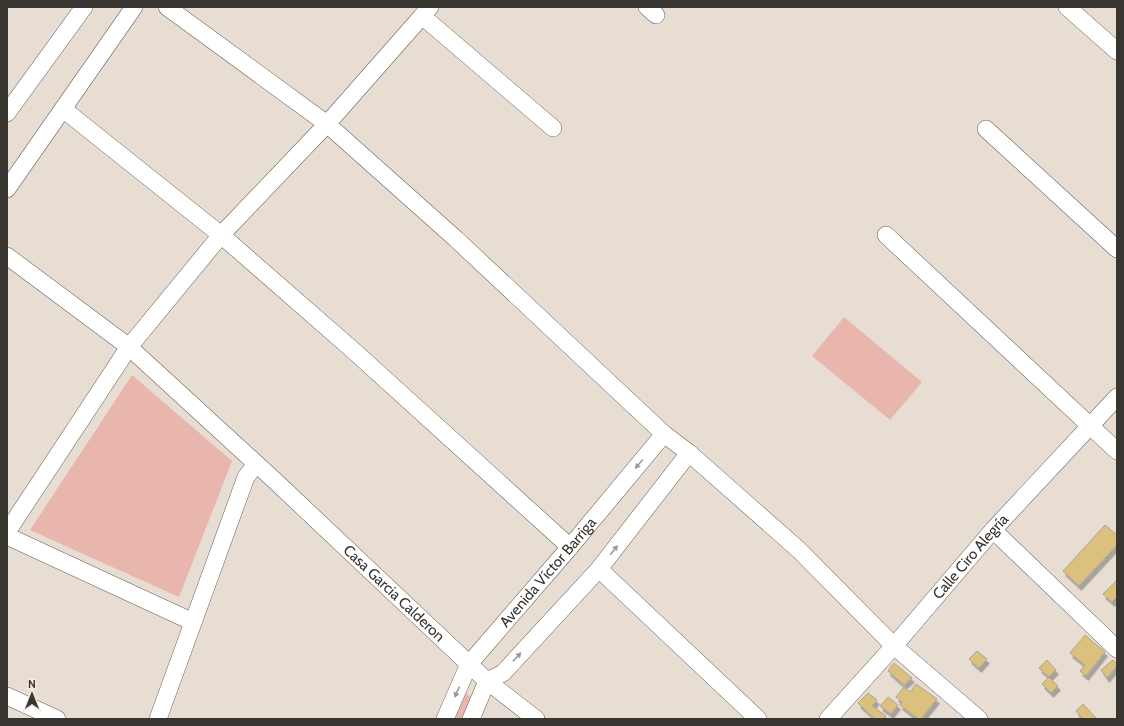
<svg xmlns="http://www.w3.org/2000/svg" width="1124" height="726" font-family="Cabin,sans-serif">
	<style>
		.green { fill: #e9b6ad }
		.building { fill: #dcc07d; stroke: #a9a499; filter: url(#shadow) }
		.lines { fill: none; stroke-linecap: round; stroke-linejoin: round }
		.street-casing { stroke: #675f56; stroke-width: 18 }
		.street { stroke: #fff; stroke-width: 17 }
		.oneway { fill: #9c9a98 }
		.labels { text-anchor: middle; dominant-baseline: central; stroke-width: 3; stroke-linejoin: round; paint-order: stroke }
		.street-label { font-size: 15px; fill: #383430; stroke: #f4eae0 }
	</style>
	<defs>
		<filter id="shadow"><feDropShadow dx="2.5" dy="4.5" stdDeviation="0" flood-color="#0004"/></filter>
	</defs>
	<rect width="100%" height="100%" fill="#e7ddd3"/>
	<path class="green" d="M844 317 922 382 890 420 812 356Z
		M132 375 232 461 179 597 30 530Z
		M465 693 471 697 461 719H454Z"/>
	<path class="building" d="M1105 525 1117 535V545L1079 586 1063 571Z
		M1117 580V597L1112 602 1103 594Z
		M1085 635 1105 652 1086 676 1080 671 1085 665 1070 653Z
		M977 651 987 659 979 668 969 659Z
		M1047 660 1056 670 1049 677 1039 668Z
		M1113 660 1117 664V666L1107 678 1101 670Z
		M894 663 912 678 904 685 888 671Z
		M1049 677 1058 686 1051 693 1042 684Z
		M916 684 937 699 921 719H918L900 705 902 702 896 697 904 687 910 692Z
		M868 693 877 700 872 706 886 716 883 719H875L858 703Z
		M888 697 898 705 891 714 880 706Z
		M1083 704 1097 719H1083L1076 711Z"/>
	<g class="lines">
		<defs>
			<g id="street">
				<path d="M167 7 327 124 456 239 664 434 689 453 799 550 894 646 979 719"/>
				<path d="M647 7 656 15"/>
				<path d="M1067 7 1117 51"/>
				<path d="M422 16 553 128"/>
				<path d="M63 109 221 235 355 352 570 547"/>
				<path d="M7 113 84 7"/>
				<path d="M986 129 1117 249"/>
				<path d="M7 189 134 7"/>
				<path d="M886 235 1117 451"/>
				<path id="s1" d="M7 256 129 347 273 479 487 681 536 719"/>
				<path d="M993 530 1117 649"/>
				<path d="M7 532 129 347 221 235 327 124 430 7"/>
				<path d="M7 536 193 622"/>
				<path d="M599 569 758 719"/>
				<path d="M7 696 57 719"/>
				<path d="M158 719 246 477 256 464"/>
				<path id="s2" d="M445 719 469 664 570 547 664 434"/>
				<path d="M471 719 487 681 503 673 599 569 689 453"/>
				<path id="s3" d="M828 719 894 646 993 530 1117 397"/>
			</g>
		</defs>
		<use href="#street" class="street-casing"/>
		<use href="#street" class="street"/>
	</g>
	<defs><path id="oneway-solid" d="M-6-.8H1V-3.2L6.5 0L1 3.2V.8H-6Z"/></defs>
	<g class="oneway">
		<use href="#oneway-solid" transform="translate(639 464) rotate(130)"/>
		<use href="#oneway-solid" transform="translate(614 550) rotate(-52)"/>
		<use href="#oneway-solid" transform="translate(517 657) rotate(-47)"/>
		<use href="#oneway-solid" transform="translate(457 692) rotate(114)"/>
	</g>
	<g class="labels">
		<g class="street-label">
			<text stroke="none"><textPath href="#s3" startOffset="216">Calle Ciro Alegría</textPath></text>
			<text stroke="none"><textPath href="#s2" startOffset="181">Avenida Víctor Barriga</textPath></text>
			<text stroke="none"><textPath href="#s1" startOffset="514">Casa Garcia Calderon</textPath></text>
		</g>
	</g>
	<rect width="1124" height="726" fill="none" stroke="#383430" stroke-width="16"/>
	<g transform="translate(32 694)" stroke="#f4eae0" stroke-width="3" paint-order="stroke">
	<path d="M0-3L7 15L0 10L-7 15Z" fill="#383430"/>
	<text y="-6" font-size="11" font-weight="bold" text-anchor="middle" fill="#383430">N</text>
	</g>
</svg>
